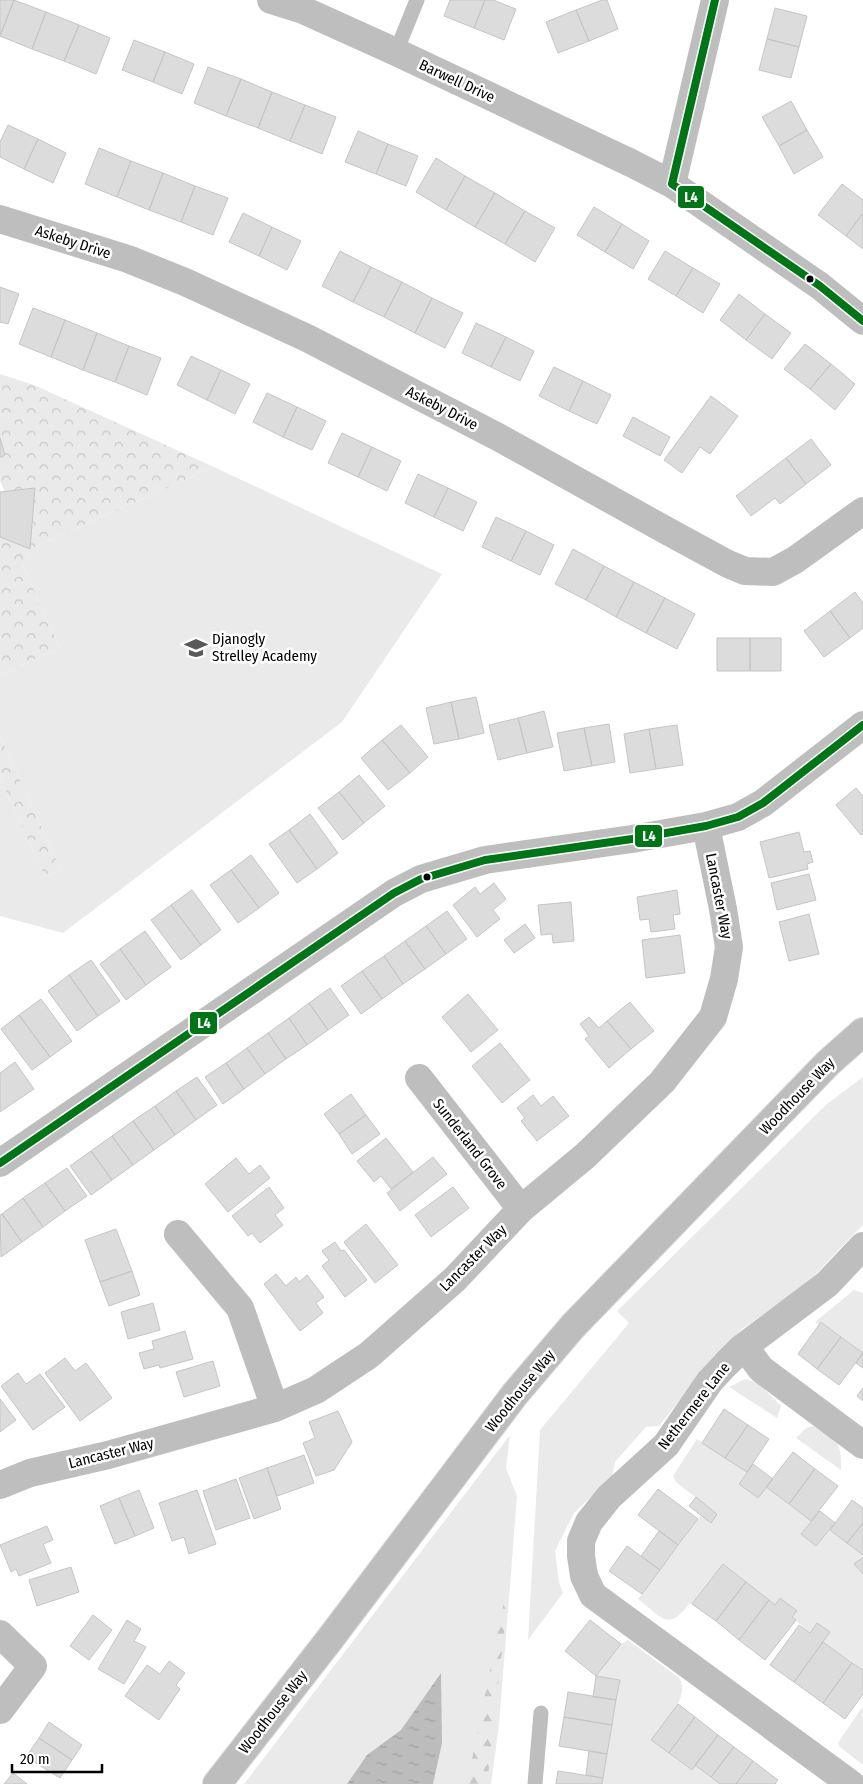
<svg xmlns="http://www.w3.org/2000/svg" width="863" height="1784" font-family="'Fira Sans Condensed',sans-serif">
	<style>
		.green { fill: #eaeaea }
		.forest { fill: url(#forest-firs) }
		.park { fill: url(#park-crowns) }
		.water { fill: url(#water-ripples) }
		.building { fill: #dcdcdc; stroke: #c5c5c5 }
		.lines { fill: none; stroke-linecap: round; stroke-linejoin: round }
		.primary-casing { stroke: #dbdbdb; stroke-width: 30 }
		.lane { stroke: #bebebe; stroke-width: 15 }
		.street { stroke: #bebebe; stroke-width: 28 }
		.primary { stroke: #bdbdbd; stroke-width: 28 }
		.bus-1-casing { stroke: #fff; stroke-width: 11 }
		.bus-1 { stroke: #007517; stroke-width: 8 }
		.bus-dot { fill: #000; stroke: #fff; stroke-width: 2 }
		.labels { text-anchor: middle; dominant-baseline: central; stroke-width: 5; stroke-linejoin: round; paint-order: stroke }
		.street-label { font-size: 15px; fill: #000; stroke: #fff }
		.poi-label { font-size: 15px; fill: #000; stroke: #fff; text-anchor: start }
		.line-badge { stroke: #fff; stroke-width: 2 }
		.badge-label { font-size: 14px; text-anchor: middle; font-weight: bold; fill: #fff }
	</style>
	<defs>
		<pattern id="forest-firs" width="22" height="20" patternUnits="userSpaceOnUse" patternTransform="scale(1.25)"><rect width="22" height="20" fill="#eaeaea"/><path d="M5 1l3.5 6h-7zM16 11l3.5 6h-7z" fill="#c7c7c7"/></pattern>
		<pattern id="park-crowns" width="20" height="18" patternUnits="userSpaceOnUse" patternTransform="scale(1.25)"><rect width="20" height="18" fill="#eaeaea"/><path d="M2 6a3 3 0 1 1 6 0M12 15a3 3 0 1 1 6 0" fill="none" stroke="#c7c7c7"/></pattern>
		<pattern id="water-ripples" width="26" height="14" patternUnits="userSpaceOnUse" patternTransform="scale(1.25)"><rect width="26" height="14" fill="#bcbcbc"/><path d="M2 4q2-2 4 0t4 0M15 11q2-2 4 0t4 0" fill="none" stroke="#a0a0a0"/></pattern>
	</defs>
	<rect width="100%" height="100%" fill="#fff"/>
	<path class="green" d="M214 467 442 574 342 722 63 933 0 916V778L45 877 61 870 0 736V675L60 648 23 566 30 549Z
		M863 1077V1225L849 1239 816 1274 786 1299 742 1329 704 1370 659 1426 646 1427 615 1462 612 1477 574 1513 555 1551 559 1582 563 1593 528 1640 540 1430 629 1323 617 1311 827 1104Z
		M854 1290 863 1293V1353L822 1322 819 1325 815 1322Z
		M745 1379 758 1383 781 1406 777 1418 729 1387Z
		M813 1426C837 1437 842 1443 841 1470L796 1438 806 1428Z
		M510 1435 506 1468 517 1496 499 1725 491 1784H244Z
		M697 1439 747 1472 739 1483 758 1498 766 1487 811 1521 801 1534 816 1546 830 1530 863 1555 855 1564 863 1574V1670L823 1642 829 1632 817 1623 810 1633 792 1617 797 1611 780 1598 775 1605 723 1564 692 1604 690 1603C667 1633 662 1617 638 1599L701 1515 710 1523 717 1514 676 1482 673 1476Z
		M628 1640 679 1678C692 1696 662 1725 651 1740L691 1770 695 1765 720 1784H602L620 1680 596 1676 621 1644Z
		M863 1706 862 1718 863 1719V1765L840 1747 838 1743Z"/>
	<path class="forest" d="M512 1562 487 1784H467Z"/>
	<path class="park" d="M0 374 34 385 214 467 30 549 23 566 60 648 0 675V537L5 492 0 481V457L5 455 0 438Z
		M0 736 61 870 45 877 0 778Z"/>
	<path class="water" d="M441 1673 442 1743 433 1784H347L367 1755 401 1730Z"/>
	<path class="building" d="M0 0H14L0 36Z
		M14 0 46 12 32 49 0 36Z
		M450 0H485L474 28 444 16Z
		M485 0H493L516 9 504 40 474 28Z
		M602 0H607L618 29 589 41 576 10Z
		M775 8 807 16 799 47 767 39Z
		M576 10 589 41 558 53 546 22Z
		M46 12 79 25 64 61 32 49Z
		M79 25 110 38 96 74 64 61Z
		M767 39 799 47 791 78 759 70Z
		M134 40 165 52 153 82 122 70Z
		M165 52 194 64 182 94 153 82Z
		M208 67 241 79 226 116 194 103Z
		M241 79 272 92 258 128 226 116Z
		M272 92 305 105 290 141 258 128Z
		M791 101 807 130 779 146 762 117Z
		M305 105 336 117 322 154 290 141Z
		M8 125 38 139 24 169 0 157V142Z
		M807 130 823 157 794 174 779 146Z
		M358 131 388 144 376 174 345 162Z
		M38 139 66 153 53 183 24 169Z
		M388 144 418 156 406 186 376 174Z
		M99 148 131 161 117 197 85 184Z
		M436 158 465 176 446 210 416 192Z
		M131 161 163 173 149 210 117 197Z
		M163 173 195 186 181 222 149 210Z
		M465 176 495 193 475 227 446 210Z
		M842 184 863 200V213L846 236 818 215Z
		M195 186 228 198 213 235 181 222Z
		M495 193 525 211 505 244 475 227Z
		M594 207 622 224 605 252 577 235Z
		M525 211 555 228 535 262 505 244Z
		M243 213 272 227 259 256 229 242Z
		M863 213V249L846 236Z
		M622 224 649 241 633 269 605 252Z
		M272 227 301 241 287 270 259 256Z
		M340 251 371 267 353 302 322 286Z
		M665 251 693 268 676 296 648 279Z
		M371 267 402 282 384 317 353 302Z
		M693 268 720 284 703 313 676 296Z
		M402 282 432 298 415 333 384 317Z
		M0 287 19 294 8 324 0 322Z
		M739 294 765 314 746 340 720 320Z
		M432 298 463 313 445 348 415 333Z
		M33 308 65 320 51 357 19 344Z
		M765 314 791 333 772 359 746 340Z
		M65 320 97 333 83 370 51 357Z
		M476 323 506 337 491 367 462 353Z
		M97 333 129 346 115 382 83 370Z
		M506 337 534 351 520 381 491 367Z
		M805 344 831 364 810 389 784 369Z
		M129 346 161 358 147 395 115 382Z
		M191 356 221 370 207 400 177 385Z
		M831 364 855 384 835 410 810 389Z
		M554 367 583 381 569 411 539 396Z
		M221 370 250 384 235 414 207 400Z
		M583 381 611 395 597 424 569 411Z
		M267 393 297 407 283 437 253 422Z
		M711 396 738 416 710 454 700 447 682 473 664 460Z
		M297 407 326 421 312 450 283 437Z
		M633 417 670 437 660 456 623 436Z
		M342 433 372 447 358 477 328 463Z
		M0 438 5 455 0 457Z
		M811 439 831 465 806 484 786 458Z
		M372 447 401 461 387 491 358 477Z
		M786 458 806 484 780 504 775 498 751 516 736 496Z
		M418 474 448 488 434 517 405 503Z
		M35 488 30 549 0 537V492Z
		M448 488 477 502 463 531 434 517Z
		M496 517 526 531 511 561 482 547Z
		M526 531 554 545 540 575 511 561Z
		M573 549 604 566 586 600 555 584Z
		M604 566 634 582 616 617 586 600Z
		M634 582 665 598 646 633 616 617Z
		M855 592 863 603V628L850 638 830 611Z
		M665 598 695 614 677 649 646 633Z
		M830 611 850 638 824 657 804 631Z
		M717 638H750V671H717Z
		M750 638H781V671H750Z
		M476 697 484 733 459 739 451 702Z
		M451 702 459 739 434 744 426 708Z
		M544 711 553 747 527 753 518 718Z
		M518 718 527 753 498 760 489 725Z
		M609 724 615 762 592 766 584 728Z
		M401 725 428 757 410 773 382 740Z
		M677 725 683 765 656 769 649 729Z
		M584 728 592 766 564 771 557 733Z
		M649 729 656 769 630 773 624 734Z
		M382 740 410 773 388 790 361 758Z
		M359 775 385 806 364 823 339 792Z
		M856 788 863 796V834L861 835 836 805Z
		M339 792 364 823 343 840 318 808Z
		M310 814 338 853 317 869 289 830Z
		M289 830 317 869 297 883 269 844Z
		M799 832 804 852 810 851 813 862 807 864 808 869 769 878 760 842Z
		M251 855 279 893 259 908 231 870Z
		M231 870 259 908 238 923 210 885Z
		M809 874 816 900 777 910 771 883Z
		M494 883 506 899 493 910 500 919 477 937 453 905 475 887 480 894Z
		M192 890 221 930 201 945 171 905Z
		M677 890 680 914 673 915 675 929 651 932 649 919 640 920 637 897Z
		M571 902 574 941 553 943 552 934 541 935 538 905Z
		M171 905 201 945 181 960 151 920Z
		M447 911 467 939 446 954 426 926Z
		M809 914 819 954 789 961 779 922Z
		M525 924 535 938 514 953 504 940Z
		M426 926 446 954 425 969 405 941Z
		M145 931 171 967 146 985 120 949Z
		M680 935 685 973 646 978 642 940Z
		M405 941 425 969 403 984 384 956Z
		M120 949 146 985 126 1000 100 964Z
		M384 956 403 984 382 999 362 971Z
		M91 960 120 1001 98 1016 69 975Z
		M362 971 382 999 361 1014 341 986Z
		M69 975 98 1016 77 1031 48 991Z
		M330 988 349 1015 328 1030 309 1003Z
		M468 994 498 1030 471 1052 442 1017Z
		M41 999 72 1041 50 1057 19 1015Z
		M630 1002 654 1031 631 1049 607 1021Z
		M309 1003 328 1030 307 1045 289 1018Z
		M19 1015 50 1057 32 1070 1 1029Z
		M589 1017 599 1028 607 1021 631 1049 609 1068 585 1039 589 1036 580 1024Z
		M289 1018 307 1045 286 1059 268 1033Z
		M268 1033 286 1059 265 1074 247 1048Z
		M500 1043 530 1080 502 1103 472 1066Z
		M247 1048 265 1074 244 1089 226 1063Z
		M15 1062 34 1089 0 1112V1073Z
		M226 1063 244 1089 223 1104 205 1077Z
		M197 1077 217 1105 196 1120 176 1091Z
		M176 1091 196 1120 175 1135 155 1106Z
		M351 1094 366 1115 339 1134 324 1114Z
		M533 1095 541 1106 553 1096 569 1116 537 1141 521 1121 525 1118 517 1108Z
		M155 1106 175 1135 154 1150 133 1121Z
		M366 1115 380 1134 352 1154 339 1134Z
		M133 1121 154 1150 133 1165 112 1136Z
		M112 1136 133 1165 112 1180 91 1151Z
		M386 1138 413 1172 391 1189 381 1176 374 1182 357 1161Z
		M91 1151 112 1180 91 1195 70 1166Z
		M433 1157 447 1174 400 1211 387 1193Z
		M236 1158 249 1174 260 1165 270 1178 228 1212 205 1184Z
		M67 1168 87 1196 65 1211 45 1183Z
		M45 1183 65 1211 43 1227 23 1198Z
		M269 1187 284 1208 275 1215 283 1225 260 1243 252 1233 248 1236 232 1216Z
		M453 1187 469 1208 431 1237 415 1215Z
		M23 1198 43 1227 22 1242 2 1214Z
		M2 1214 22 1242 1 1257 0 1215Z
		M366 1224 398 1265 375 1283 344 1242Z
		M116 1229 132 1271 100 1282 85 1240Z
		M335 1242 341 1251 344 1250 367 1280 345 1297 322 1266 329 1260 322 1251Z
		M132 1271 140 1295 109 1306 100 1282Z
		M276 1274 286 1286 296 1277 299 1282 307 1275 324 1297 316 1303 323 1313 300 1331 264 1284Z
		M153 1303 160 1330 128 1339 121 1312Z
		M821 1322 841 1337 817 1369 798 1354Z
		M185 1331 193 1359 160 1368 159 1365 144 1369 139 1353 154 1349 152 1341Z
		M841 1337 863 1353 839 1385 817 1369Z
		M863 1352V1368L856 1363Z
		M65 1358 75 1371 86 1363 112 1398 80 1421 45 1373Z
		M213 1361 220 1386 184 1397 176 1372Z
		M18 1373 26 1384 40 1374 65 1407 33 1430 1 1386Z
		M863 1388V1401L857 1396Z
		M0 1399 16 1420 0 1432Z
		M724 1409 748 1425 725 1458 702 1443Z
		M338 1411 352 1442 334 1470 316 1476 303 1443 315 1438 309 1422Z
		M748 1425 769 1439 747 1472 725 1458Z
		M793 1452 815 1469 789 1504 766 1487Z
		M304 1455 314 1483 277 1496 267 1468Z
		M753 1464 773 1479 758 1498 739 1484Z
		M267 1468 281 1509 254 1519 239 1478Z
		M815 1469 838 1486 811 1521 789 1504Z
		M236 1479 250 1518 216 1530 203 1491Z
		M658 1489 698 1519 678 1545 638 1515Z
		M139 1490 154 1528 135 1536 119 1498Z
		M197 1490 216 1544 189 1554 184 1537 172 1541 159 1503Z
		M696 1497 717 1514 711 1523 689 1506Z
		M119 1498 135 1536 115 1544 100 1506Z
		M852 1500 863 1508V1523L847 1543 830 1530Z
		M820 1511 835 1523 816 1546 801 1534Z
		M863 1523V1555L847 1543Z
		M47 1526 53 1540 43 1544 51 1563 19 1576 16 1569 11 1572 0 1545Z
		M659 1531 678 1545 660 1570 641 1556Z
		M627 1546 660 1570 642 1594 609 1571Z
		M863 1557V1574L854 1564Z
		M723 1564 746 1582 716 1621 692 1604Z
		M71 1567 79 1592 37 1606 29 1580Z
		M746 1582 769 1600 739 1640 716 1621Z
		M780 1598 797 1611 792 1617 796 1620 765 1660 739 1640 769 1600 775 1605Z
		M93 1615 112 1630 89 1660 70 1646Z
		M127 1620 141 1629 134 1641 146 1647 124 1684 98 1669Z
		M590 1620 621 1644 596 1676 565 1651Z
		M817 1623 830 1632 794 1682 770 1665 799 1625 810 1633Z
		M823 1642 852 1663 823 1703 794 1682Z
		M169 1661 185 1673 176 1685 180 1689 159 1720 125 1696 147 1665 160 1674Z
		M852 1663 863 1670V1694L845 1719 823 1703Z
		M596 1676 620 1680 616 1700 593 1697Z
		M568 1692 616 1700 612 1725 564 1717Z
		M678 1704 695 1717 669 1753 651 1740Z
		M564 1717 612 1725 607 1754 559 1746Z
		M695 1717 718 1735 692 1770 669 1753Z
		M49 1722 82 1745 72 1760 39 1738Z
		M718 1735 734 1747 711 1777 695 1765Z
		M39 1738 72 1760 60 1778 26 1757Z
		M734 1747 753 1761 736 1784H720L711 1777Z
		M589 1751 607 1754 603 1778 586 1775Z
		M753 1761 778 1780 775 1784H736Z
		M558 1771 603 1778 602 1784H556Z
		M13 1773 27 1784H4Z"/>
	<g class="lines">
		<defs>
			<path id="primary" d="M217 1784 330 1639 515 1394 573 1326 828 1063 863 1032"/>
		</defs>
		<use href="#primary" class="primary-casing"/>
		<path class="lane" d="M396 52 417 0
			M535 1784 541 1713"/>
		<path class="street" d="M271 0 303 10 396 52 631 163 672 184 820 286 863 321
			M672 184 715 0
			M0 219 128 259 185 282 307 338 498 437 669 532 728 564 745 571 773 572 795 560 863 511
			M419 1078 521 1209
			M0 1163 394 893 421 879 485 860 632 839 706 826 738 817 763 803 863 725
			M178 1234 240 1308 275 1408
			M742 1348 750 1354 761 1369 863 1445
			M0 1485 30 1473 108 1455 275 1408 316 1390 369 1355 455 1279 521 1209 585 1156 662 1082 713 1017 724 979 729 947 723 909 706 826
			M0 1634 33 1666 0 1710
			M851 1784 593 1595 584 1576 581 1556V1541L589 1522 609 1497 666 1445 710 1381 726 1364 742 1348 827 1284 863 1246"/>
		<use href="#primary" class="primary"/>
		<defs>
			<path id="bus-1" d="M715 0 672 184 820 286 863 321
				M0 1163 394 893 421 879 485 860 632 839 706 826 738 817 763 803 863 725"/>
		</defs>
		<use href="#bus-1" class="bus-1-casing"/>
		<use href="#bus-1" class="bus-1"/>
	</g>
	<defs>
		<symbol id="school-bare" viewBox="-9 -9 18 18"><path d="M0-5L7-2L0 1L-7-2ZM-4 1L0 2.5L4 1V4Q0 6-4 4Z" fill="#595959" stroke="#fff" stroke-width="2.5" paint-order="stroke"/></symbol>
	</defs>
	<g fill-rule="evenodd">
		<use href="#school-bare" x="180" y="632" width="32" height="32"/>
	</g>
	<g class="bus-dot">
		<circle cx="810" cy="279" r="4.5"/>
		<circle cx="427" cy="877" r="4.5"/>
	</g>
	<g class="labels">
		<g class="street-label">
			<text transform="translate(457 81) rotate(25)">Barwell Drive</text>
			<text transform="translate(73 242) rotate(18)">Askeby Drive</text>
			<text transform="translate(442 408) rotate(27)">Askeby Drive</text>
			<text transform="translate(719 896) rotate(79)">Lancaster Way</text>
			<text transform="translate(797 1096) rotate(-46)">Woodhouse Way</text>
			<text transform="translate(470 1144) rotate(52)">Sunderland Grove</text>
			<text transform="translate(473 1258) rotate(-45)">Lancaster Way</text>
			<text transform="translate(520 1391) rotate(-51)">Woodhouse Way</text>
			<text transform="translate(694 1406) rotate(-52)">Nethermere Lane</text>
			<text transform="translate(111 1453) rotate(-14)">Lancaster Way</text>
			<text transform="translate(273 1712) rotate(-52)">Woodhouse Way</text>
		</g>
		<g class="poi-label">
			<text x="212" y="639">Djanogly<tspan x="212" dy="17">Strelley Academy</tspan></text>
		</g>
	</g>
	<g class="line-badge">
		<rect x="677" y="185" width="28" height="24" rx="5" fill="#007517"/>
		<rect x="634" y="824" width="29" height="24" rx="5" fill="#007517"/>
		<rect x="189" y="1011" width="29" height="24" rx="5" fill="#007517"/>
	</g>
	<g class="badge-label">
		<text x="691" y="202">L4</text>
		<text x="649" y="841">L4</text>
		<text x="204" y="1028">L4</text>
	</g>
	<path d="M12 1764v8h90v-8" fill="none" stroke="#000000" stroke-width="2.5"/>
	<text x="20" y="1764" font-size="15" fill="#000000" stroke="#ffffff" stroke-width="4" paint-order="stroke">20 m</text>
</svg>
